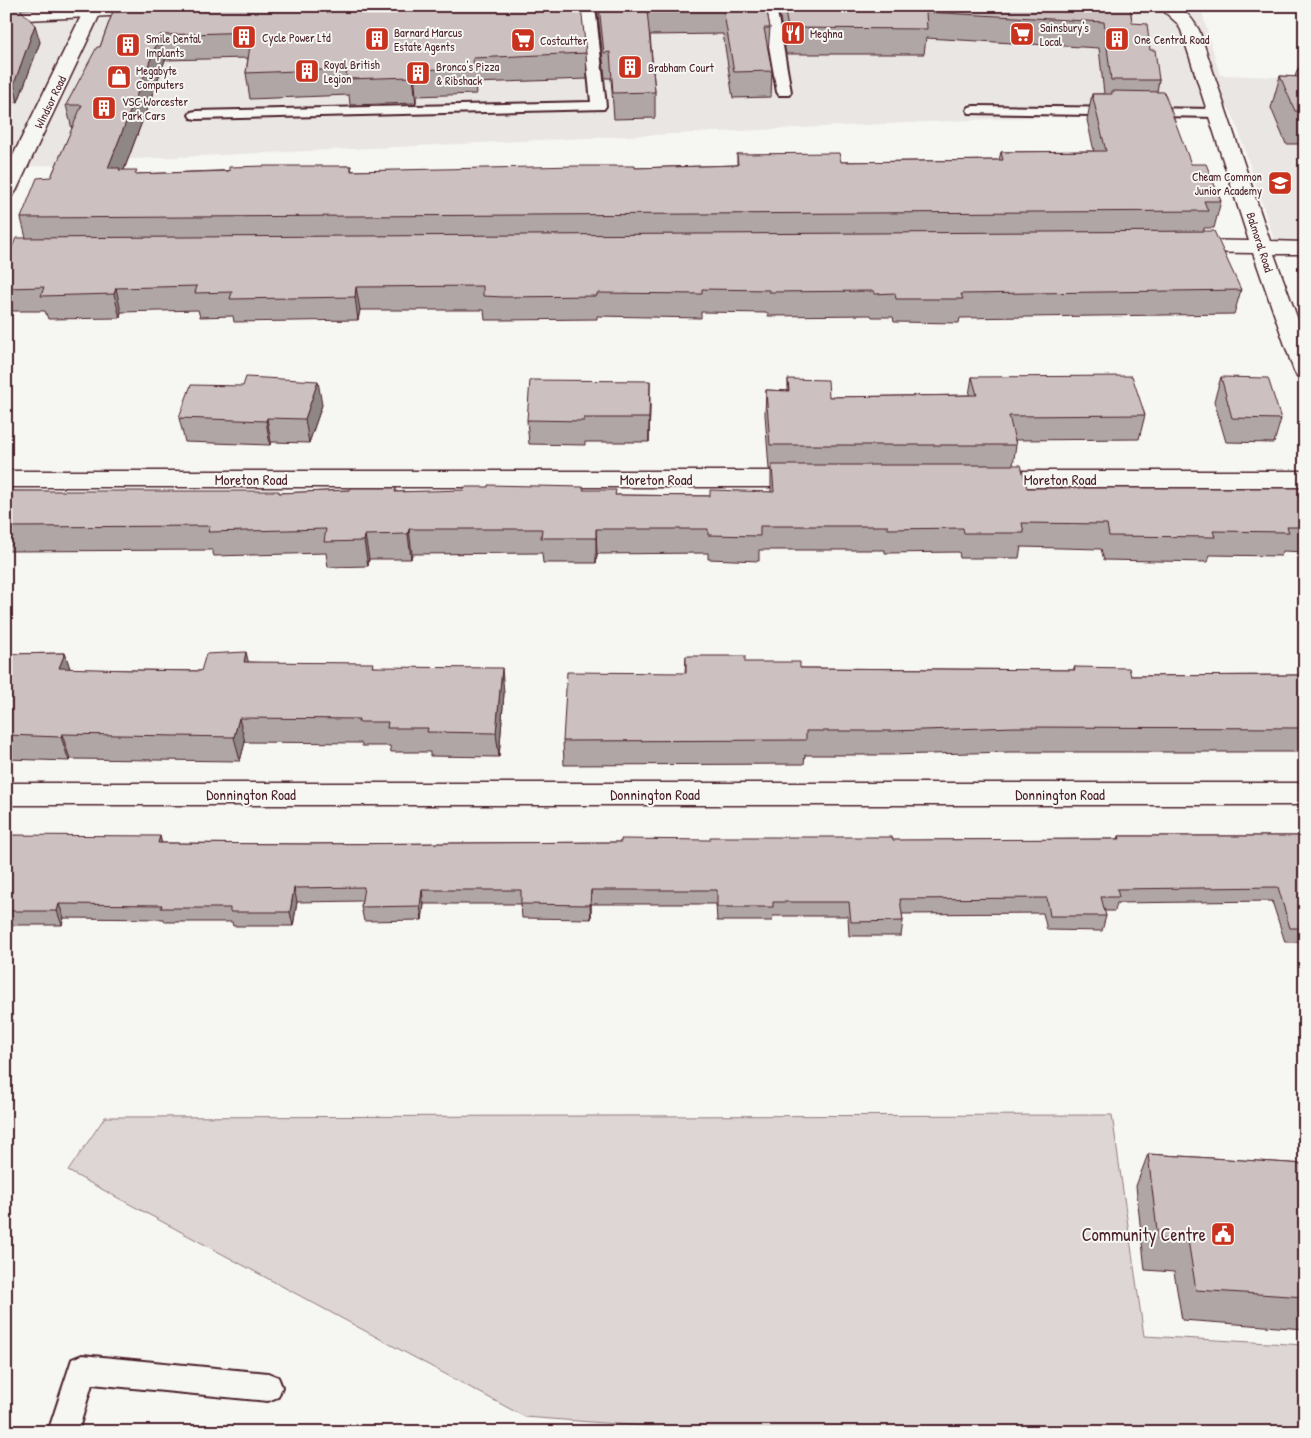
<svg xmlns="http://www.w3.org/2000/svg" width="1311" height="1438" font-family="'Patrick Hand',sans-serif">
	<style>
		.built { fill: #e9e6e3 }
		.green { fill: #ddd6d5; stroke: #947a80 }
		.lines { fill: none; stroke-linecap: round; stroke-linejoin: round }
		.lane-casing { stroke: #4a1f2b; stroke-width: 4 }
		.street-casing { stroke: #4a1f2b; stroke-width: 3 }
		.primary-casing { stroke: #4a1f2b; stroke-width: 3 }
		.lane { fill: #f6f6f2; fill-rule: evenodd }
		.street { fill: #f6f6f2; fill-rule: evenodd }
		.primary { fill: #f6f6f2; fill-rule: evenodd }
		.wall { fill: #afa6a5; stroke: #4a1f2b }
		.shaded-wall { fill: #8f8786; stroke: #4a1f2b }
		.building { fill: #ccc1c0; stroke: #4a1f2b }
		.labels { text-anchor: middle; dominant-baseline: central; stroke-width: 4; stroke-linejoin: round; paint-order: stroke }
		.far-poi-label { font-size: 12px; fill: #4a1f2b; stroke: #f6f6f2; text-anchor: start }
		.far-street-label { font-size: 12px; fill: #4a1f2b; stroke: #f6f6f2 }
		.street-label { font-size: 15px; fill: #4a1f2b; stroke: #f6f6f2 }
		.near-poi-label { font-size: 18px; fill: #4a1f2b; stroke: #f6f6f2; text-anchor: end }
	</style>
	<rect width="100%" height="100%" fill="#f6f6f2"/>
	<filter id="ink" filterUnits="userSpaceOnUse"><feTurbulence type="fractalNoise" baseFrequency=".02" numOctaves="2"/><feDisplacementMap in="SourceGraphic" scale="10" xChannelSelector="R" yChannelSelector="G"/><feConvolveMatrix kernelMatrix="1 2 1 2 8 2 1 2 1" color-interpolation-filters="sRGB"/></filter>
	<g filter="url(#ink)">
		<path class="built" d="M6 6H1200L1220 75 1305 78V245L1275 243 1236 123 1229 108 91 161 6 169Z"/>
		<path class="green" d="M1112 1115 1144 1336 1305 1345V1432H722L525 1417 68 1171 105 1117Z"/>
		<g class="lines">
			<defs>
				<path id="lane" d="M581 6H595L606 106 604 109 196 119 191 118 189 115 191 112 196 111 591 102Z
					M762 6H776L791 92 789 95H779L777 92Z
					M974 106 1219 109 1224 110 1226 113 1224 116 1219 117 969 113 967 110 969 107Z
					M82 1355 268 1373 278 1377 282 1387 278 1397 268 1401 92 1384 78 1432H48L72 1359Z"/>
				<path id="street" d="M1158 6C1181 6 1187 10 1199 30L1270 241 1305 242V254H1274L1305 339V378L1297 376 1294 371 1253 253 1184 252 1177 250 1174 246 1177 242 1184 240 1249 241 1181 30 1177 23Z
					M92 7 98 8 101 12 16 191 13 195 6 197V170L83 12 86 8Z
					M6 471H807L815 474 819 479 815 484 807 487H6Z
					M988 471H1305V487H988L980 484 976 479 980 474Z
					M6 783H1305V805H6Z"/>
				<path id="primary" d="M101 6H157L159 9 156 13 150 14 6 21V11Z"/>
			</defs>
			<use href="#lane" class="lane-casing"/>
			<use href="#street" class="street-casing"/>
			<use href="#primary" class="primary-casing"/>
			<use href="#lane" class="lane"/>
			<use href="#street" class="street"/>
			<use href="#primary" class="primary"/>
		</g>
		<path class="wall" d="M6 6H29L19 9 40 42 18 102 6 103Z
			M115 6 586 53 587 79 475 83 476 94 416 96V103L350 105 349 95 250 99 246 73 248 58 165 60 124 170 137 174 351 166 352 171 635 168 737 165V154L841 162 999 160 1001 152 1094 151 1087 120 1092 94H1104L1099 48 926 38 924 54H786L778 6H1130L1132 23 1150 50 1159 80 1157 92 1191 164 1221 201 1214 228H1204V231L1241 290 1234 314 960 318 959 323 894 322 893 317H872L871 315 768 316V313L701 312V318L597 316V319L505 320H485L484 310H360L358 320 234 322 233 316 200 317 198 310 121 312 120 318 48 319 45 311H6V262L26 238 21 218 51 177 72 129 66 105 100 47Z
			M597 6H766L770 28 768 51 772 71 771 97 733 98 723 34 650 35 655 92V118L614 119 611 78H605Z
			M1298 68 1305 69V144H1286L1271 108 1280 76 1295 77Z
			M972 377 1145 415 1139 439 1015 440 1016 445 1013 465 1027 488H1305V552L1283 551 1281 556 1210 555 1208 562 1104 560 1101 549 1021 547 1019 558H960L959 552 885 553V550H759V561L708 559V553L597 554 596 563H543L542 553 412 554 411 559H369L368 566 328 567 326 553 214 556 212 550 6 551V491L280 493 350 490 396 488V492L583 490 616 495 710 496 771 492V469H769L765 414 766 390 788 391V379L829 397 969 395Z
			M1221 377 1281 419 1274 443 1226 442 1214 401Z
			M322 405 309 443 271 442 270 445 185 442 179 418Z
			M650 405 649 442H585V445L529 444 527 420Z
			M65 653 70 669 132 670 201 671 248 662 374 667 504 693 499 757 430 756V752H391L390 746H362V743L245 742 240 761 70 759 69 761 6 759V654Z
			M686 656 800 668 1074 670V667L1131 676 1305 675V752H1010L889 755H805L804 764 564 765 563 741 685 673Z
			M6 835 162 843 304 844 1118 839 1119 836H1305V942H1285L1272 901 1117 903 1115 911H1104L1106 916 1102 931 1047 930 1043 913 902 914 903 921 901 936H849L848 916H773L772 921H717L716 904H591V919L522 918 521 904H424L422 920 364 921 361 907 362 901 297 902 293 926H233L232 922H165L164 919 64 918 62 925H6Z
			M1148 1154 1305 1164V1329L1182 1320 1174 1272 1145 1270 1136 1186Z"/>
		<path class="shaded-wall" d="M22 6H29L22 8Z
			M35 25 40 42 18 102 14 84Z
			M160 35 165 60 122 175 108 168Z
			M414 70 416 96V103L413 77Z
			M356 287 360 310 358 320 355 297Z
			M116 288 121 312 120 318 114 294Z
			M318 381 322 405 309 443 305 419Z
			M650 381V405L649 442V418Z
			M267 418 271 442 270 445 266 421Z
			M409 529 412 554 411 559 408 534Z
			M596 529 597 554 596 563Z
			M365 535 369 559 368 566 364 541Z
			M246 652 252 677 244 662Z
			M65 653 73 678 59 668Z
			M502 668 504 693 499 757 496 733Z
			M239 718 245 742 240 761 234 737Z
			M62 734 70 759 69 761 61 737Z
			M160 836 164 851 158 843Z
			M294 888 297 902 293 926 290 912Z
			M422 890 424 904 422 920 420 906Z
			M591 890V919L590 905Z
			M59 904 64 918 62 925 57 911Z"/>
		<path class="building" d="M6 6H17L35 25 14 84 6 85Z
			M115 6H581L586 53 473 58 474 68 414 70 413 77 346 79 347 69 246 73 252 32 160 35 108 168H120L119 170H137L135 174 229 171V167L266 166H351V171L577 166H635V168L738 165 737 154 839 153 841 162 1003 160 1001 152 1106 151 1092 94H1112V91L1164 92 1191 164H1206L1221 201H1204L1208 211 21 218 37 178 51 177 82 105H66L97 47H100Z
			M599 6H766L770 28H764L772 71 734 72 723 8 647 10 655 92 613 93 610 52 604 53Z
			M784 6H1130L1132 23 1147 24 1150 50H1155L1159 80H1111L1104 22 926 12 927 29 788 28Z
			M1298 68 1305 69V111H1295L1280 76 1301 77Z
			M1214 231 1241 290 961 294 963 299H896L895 293 874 294V291L769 292V290L702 289V294L597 293V296L503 297 483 296V286L356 287 355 297 230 299 232 292 195 293 197 286 116 288 114 294 41 296 44 287 6 288V262L16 238Z
			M1132 376 1145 415 1009 416 1016 445H770L766 390 789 391 788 379 828 380 829 397 977 395 972 377Z
			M246 377 318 381 305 419 267 418 266 421 179 418 191 385 243 386Z
			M1221 377 1268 378 1281 419 1232 418Z
			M530 380 650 381 649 418H584V421L527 420Z
			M772 465H1021L1027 488H1305V527H1287L1289 532 1213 531 1215 537 1109 536 1107 524 1022 523 1024 533H964L963 528 888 529V526H760V536L708 535V529H596V538H541L542 529H409L408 534 365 535 364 541 324 542 326 529 208 532 210 526 6 527V491H279V493L350 490V488H396L395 492 464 490V487H488V485L583 487V490H616L615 495 710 496V490L774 492Z
			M246 652 244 662 373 663 372 667 502 668 496 733 427 732 428 728H387L388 722H358L359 719 239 718 234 737 62 734 61 737 6 735V654L65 653 59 668 132 670 201 671 206 654Z
			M686 656H745V662H800V668L1075 670 1074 667 1129 668 1131 676 1305 675V728L1015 727 892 731H806V740L563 741 567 672 686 673Z
			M6 835 160 836 158 843 304 844 621 842V839L710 840V837H892L893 840 1120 839 1119 836H1305V928H1290L1278 887 1117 889 1119 897H1101L1106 916H1050L1047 898 900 899 903 921 851 922 849 902H773V907H717V890H591L590 905 521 904V890H422L420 906 361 907 364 887 294 888 290 912H230V908H161L162 905 59 904 57 911H6Z
			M1148 1154 1305 1164V1297L1196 1290 1188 1240 1158 1239Z"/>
	</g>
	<defs>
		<symbol id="restaurant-square" viewBox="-11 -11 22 22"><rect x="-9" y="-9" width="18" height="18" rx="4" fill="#c8321e" stroke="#f6f6f2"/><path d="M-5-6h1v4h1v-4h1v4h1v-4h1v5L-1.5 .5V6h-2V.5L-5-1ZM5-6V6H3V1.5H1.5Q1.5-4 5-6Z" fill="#fff"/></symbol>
		<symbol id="supermarket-square" viewBox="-11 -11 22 22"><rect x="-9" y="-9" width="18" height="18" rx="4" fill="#c8321e" stroke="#f6f6f2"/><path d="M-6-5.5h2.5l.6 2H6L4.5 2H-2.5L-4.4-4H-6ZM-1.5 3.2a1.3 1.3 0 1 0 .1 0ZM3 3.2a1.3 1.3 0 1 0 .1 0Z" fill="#fff"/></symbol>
		<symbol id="building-square" viewBox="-11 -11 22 22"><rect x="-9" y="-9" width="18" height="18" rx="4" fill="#c8321e" stroke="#f6f6f2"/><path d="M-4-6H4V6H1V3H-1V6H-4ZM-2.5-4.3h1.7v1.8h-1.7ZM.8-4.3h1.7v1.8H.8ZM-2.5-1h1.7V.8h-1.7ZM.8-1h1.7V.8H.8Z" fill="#fff"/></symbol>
		<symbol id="shop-square" viewBox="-11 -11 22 22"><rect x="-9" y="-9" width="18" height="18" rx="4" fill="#c8321e" stroke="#f6f6f2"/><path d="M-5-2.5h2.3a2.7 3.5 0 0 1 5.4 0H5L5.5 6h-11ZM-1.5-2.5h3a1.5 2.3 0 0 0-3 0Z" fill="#fff"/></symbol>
		<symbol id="school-square" viewBox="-11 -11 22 22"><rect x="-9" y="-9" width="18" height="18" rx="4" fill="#c8321e" stroke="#f6f6f2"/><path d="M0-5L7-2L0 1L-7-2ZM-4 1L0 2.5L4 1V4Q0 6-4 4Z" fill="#fff"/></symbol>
		<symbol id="civic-square" viewBox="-11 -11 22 22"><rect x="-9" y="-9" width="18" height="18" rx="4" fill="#c8321e" stroke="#f6f6f2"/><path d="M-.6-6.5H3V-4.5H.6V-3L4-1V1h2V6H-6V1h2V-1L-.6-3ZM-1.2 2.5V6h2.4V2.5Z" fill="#fff"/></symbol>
	</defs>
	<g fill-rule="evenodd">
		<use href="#restaurant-square" x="779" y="19" width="28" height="28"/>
		<use href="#supermarket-square" x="1008" y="20" width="28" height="28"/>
		<use href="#building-square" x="230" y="23" width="28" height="28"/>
		<use href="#building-square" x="363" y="25" width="28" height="28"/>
		<use href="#building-square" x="1103" y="25" width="28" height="28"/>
		<use href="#supermarket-square" x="509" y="26" width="28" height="28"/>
		<use href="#building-square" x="114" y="31" width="28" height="28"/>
		<use href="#building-square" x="616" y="53" width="28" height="28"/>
		<use href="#building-square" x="293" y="57" width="28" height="28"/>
		<use href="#building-square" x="404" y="59" width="28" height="28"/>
		<use href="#shop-square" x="105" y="63" width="28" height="28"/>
		<use href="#building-square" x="90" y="94" width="28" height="28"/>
		<use href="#school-square" x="1266" y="169" width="28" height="28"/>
		<use href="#civic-square" x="1209" y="1220" width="28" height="28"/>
	</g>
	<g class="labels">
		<g class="far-poi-label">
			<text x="1040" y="27">Sainsbury's<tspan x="1040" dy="14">Local</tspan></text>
			<text x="394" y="32">Barnard Marcus<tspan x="394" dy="14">Estate Agents</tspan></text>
			<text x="810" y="33">Meghna</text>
			<text x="262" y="37">Cycle Power Ltd</text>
			<text x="146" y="38">Smile Dental<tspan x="146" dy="14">Implants</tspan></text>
			<text x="1134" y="39">One Central Road</text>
			<text x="540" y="40">Costcutter</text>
			<text x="324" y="64">Royal British<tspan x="324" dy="14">Legion</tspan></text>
			<text x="436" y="66">Bronco's Pizza<tspan x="436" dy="14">&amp; Ribshack</tspan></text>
			<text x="648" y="67">Brabham Court</text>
			<text x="136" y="70">Megabyte<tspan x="136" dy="14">Computers</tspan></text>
			<text x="122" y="101">VSC Worcester<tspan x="122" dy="14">Park Cars</tspan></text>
			<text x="1262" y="176" text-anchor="end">Cheam Common<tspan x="1262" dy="14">Junior Academy</tspan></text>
		</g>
		<g class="far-street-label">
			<text transform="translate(50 102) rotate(-64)">Windsor Road</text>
			<text transform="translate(1260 242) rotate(72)">Balmoral Road</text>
		</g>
		<g class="street-label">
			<text x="251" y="479">Moreton Road</text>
			<text x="656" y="479">Moreton Road</text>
			<text x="1060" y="479">Moreton Road</text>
			<text x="251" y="794">Donnington Road</text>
			<text x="655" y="794">Donnington Road</text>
			<text x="1060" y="794">Donnington Road</text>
		</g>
		<g class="near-poi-label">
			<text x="1206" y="1234">Community Centre</text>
		</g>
	</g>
	<rect width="1311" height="1438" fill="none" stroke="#f6f6f2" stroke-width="25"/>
	<rect x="12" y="12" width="1286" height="1413" fill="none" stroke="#4a1f2b" stroke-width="2" filter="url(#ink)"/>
</svg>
